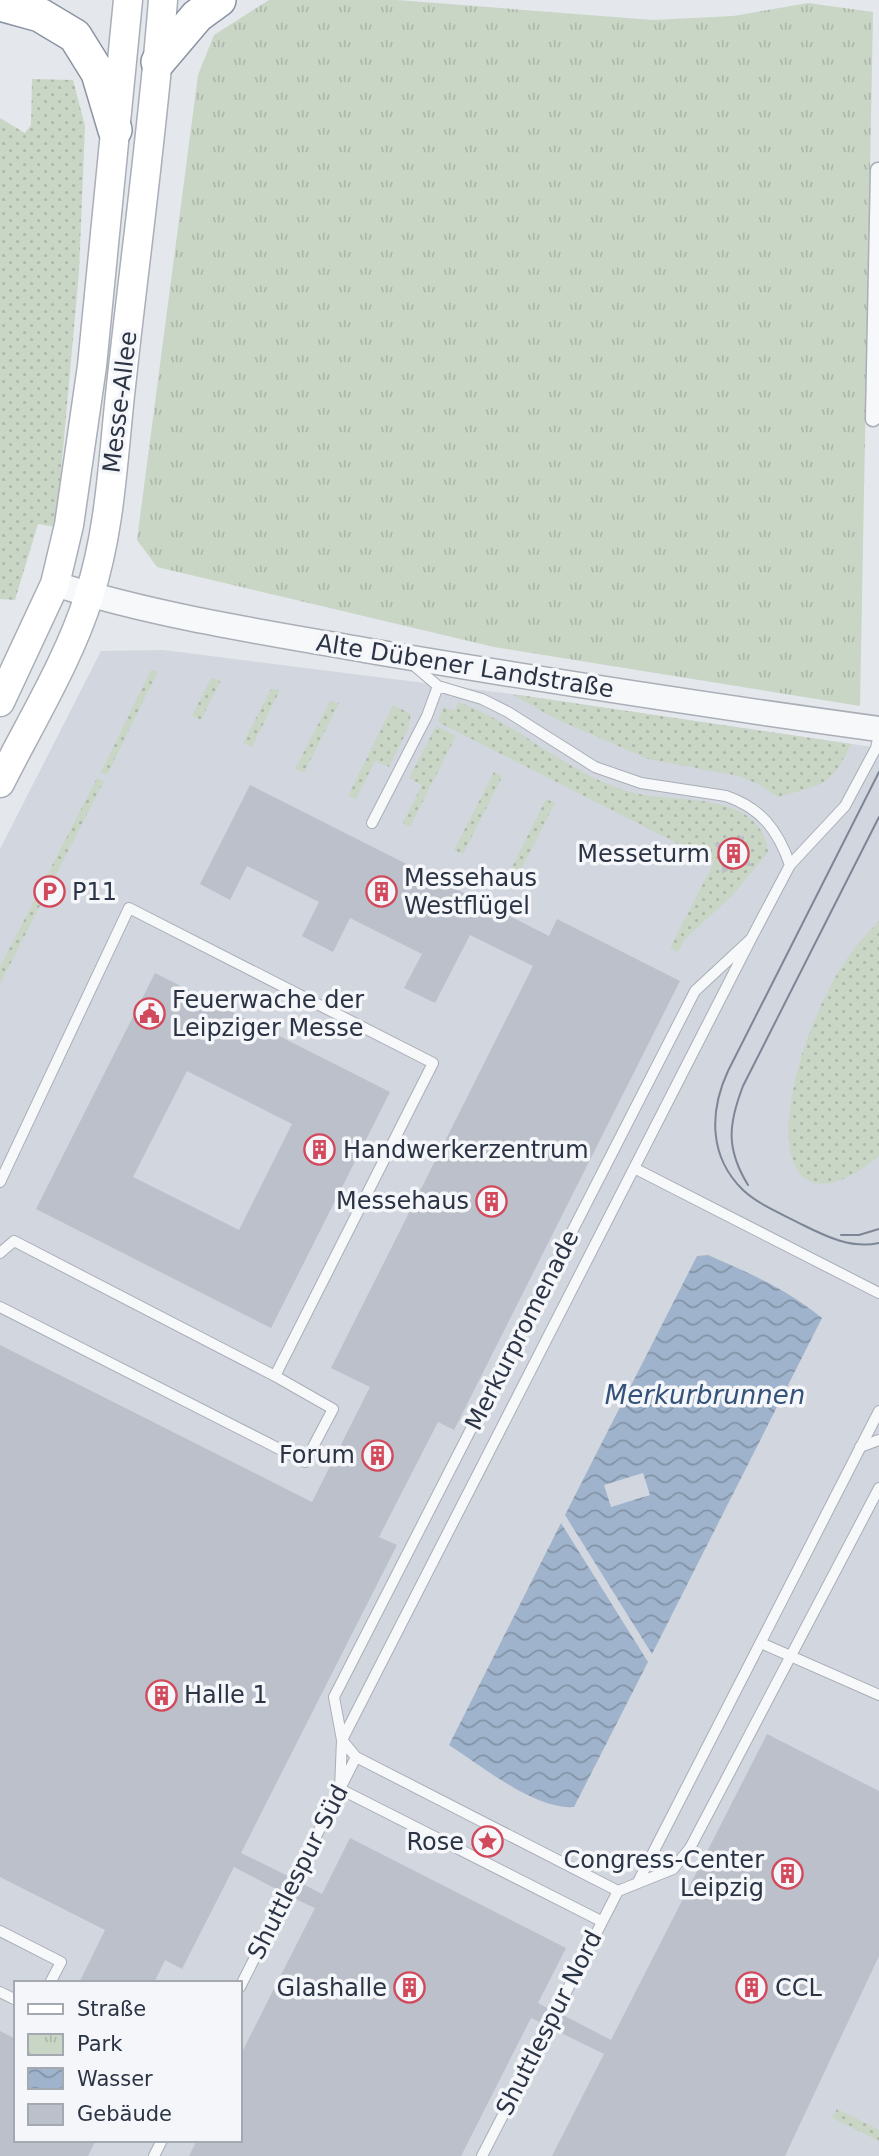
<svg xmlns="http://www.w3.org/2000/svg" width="879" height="2156" font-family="'DejaVu Sans',sans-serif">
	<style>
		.built { fill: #d2d6de; fill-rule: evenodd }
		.grass { fill: url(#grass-dots) }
		.park { fill: url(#park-tufts) }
		.water { fill: url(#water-waves); fill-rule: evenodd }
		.building { fill: #bbc0ca; fill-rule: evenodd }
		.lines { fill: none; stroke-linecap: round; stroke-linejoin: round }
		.service-casing { stroke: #a9aeb7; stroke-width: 12 }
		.pedestrian-casing { stroke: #a9aeb7; stroke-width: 17 }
		.tertiary-casing { stroke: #a9aeb7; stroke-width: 27 }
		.secondary-casing { stroke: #a9aeb7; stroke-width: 31 }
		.trunk-casing { stroke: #8b94a3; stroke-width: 36 }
		.service { stroke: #f7f8fa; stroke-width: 10 }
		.pedestrian { stroke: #f7f8fa; stroke-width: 14 }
		.tertiary { stroke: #f7f8fa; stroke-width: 24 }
		.secondary { stroke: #fff; stroke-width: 28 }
		.trunk { stroke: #fff; stroke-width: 33 }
		.tram { stroke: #7d8696; stroke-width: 2 }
		.labels { text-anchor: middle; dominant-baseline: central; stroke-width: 7; stroke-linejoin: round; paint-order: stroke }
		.street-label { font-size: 24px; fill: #2b3445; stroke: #f4f6f9 }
		.poi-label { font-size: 24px; fill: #2b3445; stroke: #f4f6f9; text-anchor: end }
		.water-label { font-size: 26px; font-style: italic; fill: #34527a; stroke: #f4f6f9 }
	</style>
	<defs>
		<pattern id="grass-dots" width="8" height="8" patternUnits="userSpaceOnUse" patternTransform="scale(1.75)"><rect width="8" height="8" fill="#c9d6c5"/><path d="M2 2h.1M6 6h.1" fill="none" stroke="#adb8ab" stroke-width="1.8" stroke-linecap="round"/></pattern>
		<pattern id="park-tufts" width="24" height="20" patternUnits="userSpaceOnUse" patternTransform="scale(1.75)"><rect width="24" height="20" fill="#c9d6c5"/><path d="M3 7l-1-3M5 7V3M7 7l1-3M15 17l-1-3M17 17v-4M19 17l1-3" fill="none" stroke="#adb8ab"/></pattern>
		<pattern id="water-waves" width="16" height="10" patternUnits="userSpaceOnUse" patternTransform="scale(1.75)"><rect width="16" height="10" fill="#9fb4cc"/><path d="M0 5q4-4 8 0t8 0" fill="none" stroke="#8293a7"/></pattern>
	</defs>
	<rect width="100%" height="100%" fill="#e4e7ec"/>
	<path class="built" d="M163 650 512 694 879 748V2156H0V849L101 651ZM16 1983H240V2140H16Z"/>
	<path class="grass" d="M32 79 73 80 85 126 79 272 56 527 38 524 15 600 0 599V118L25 133 31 125Z
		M151 670 158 671 107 775 101 772Z
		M211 678 221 680 201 720 192 716Z
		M271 689 280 690 252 747 243 743Z
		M512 694 851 744C830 788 823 784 778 797L758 784 739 776 648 759 554 718Z
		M330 701 339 703 304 773 295 769Z
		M458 702C523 725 571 779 639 794 677 802 740 794 762 832 765 839 768 845 768 852L733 895 685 939 678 952 670 948 714 862 438 722 443 707 455 711Z
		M393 705 411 714 408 729 389 767 375 761 356 799 348 796Z
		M436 726 456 736 410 827 403 823 422 785 409 778Z
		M494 772 502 777 463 854 454 850Z
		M97 778 104 781 0 984V967Z
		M546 799 555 803 515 881 507 877Z
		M879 921V1156C852 1179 804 1206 791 1154 784 1126 794 1081 802 1054 815 1016 832 976 857 945 864 937 872 929 879 921Z
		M837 2109 879 2130V2141L832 2118Z"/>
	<path class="park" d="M269 0H397L653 20 733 16 808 3 873 12 860 706 494 647 157 567 137 540 198 75 214 35Z"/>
	<path class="water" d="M708 1255C749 1273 787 1289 822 1318L652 1654 565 1515 697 1256ZM643 1473 650 1495 611 1507 604 1485Z
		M561 1523 648 1662 574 1807C535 1810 482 1766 449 1745Z"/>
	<path class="building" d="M250 785 549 936 557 919 680 981 454 1430 438 1422 379 1537 397 1545 241 1853 288 1876 280 1891 234 1867 182 1969 165 1960 154 1983H79L105 1930 0 1877V1345L312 1502 370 1387 331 1368 533 966 470 935 435 1003 404 988 422 954 350 918 333 952 302 936 319 902 247 866 230 900 200 884Z
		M744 835V853L752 866 736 865 722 874V856L714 843 729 844Z
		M155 973 390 1092 271 1328 36 1209ZM187 1071 292 1124 239 1230 133 1177Z
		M767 1734 879 1791V1956L785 2156H552L604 2054 555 2030 563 2015 611 2040Z
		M350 1838 566 1948 538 2003 549 2009 542 2023 531 2018 461 2156H189L197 2140H240V2056L315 1908 293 1898 301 1883 322 1894Z
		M0 2031 16 2039V2140H96L88 2156H0Z"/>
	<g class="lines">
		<defs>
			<path id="service" d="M411 663 438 686 482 699 508 712 595 767 641 783 726 796C761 808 778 830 790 865
				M372 823 427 716 438 686
				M636 1169 879 1293
				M0 1182 129 908 433 1063 275 1376 333 1409 305 1462 0 1307
				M0 1253 14 1241 275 1376
				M860 1447 879 1440
				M761 1643 879 1695
				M340 1789 342 1740 751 939 790 865 845 806 876 748 879 734
				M340 1789 601 1921
				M638 1882 879 1411
				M618 1891 356 1757 342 1740 334 1697 695 991 751 939
				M618 1891 673 1869 690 1848 879 1488
				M0 1931 61 1962 50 1983
				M240 1987 356 1757
				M0 1992 16 2000
				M154 2156 162 2140
				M482 2156 618 1891"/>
			<path id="pedestrian" d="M873 419 878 170"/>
			<path id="tertiary" d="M55 584C160 617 268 633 376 652 543 680 711 706 879 729"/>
			<path id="secondary" d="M0 702 55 584 69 525 92 366 128 0
				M0 783C30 723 69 660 89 596 111 528 113 456 121 386 135 257 153 129 163 0"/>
			<path id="trunk" d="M0 4 40 15 75 36 98 73 115 130
				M158 62 197 16 219 0"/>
		</defs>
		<use href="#service" class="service-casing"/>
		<use href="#pedestrian" class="pedestrian-casing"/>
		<use href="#tertiary" class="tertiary-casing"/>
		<use href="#secondary" class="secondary-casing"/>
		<use href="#trunk" class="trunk-casing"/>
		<use href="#service" class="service"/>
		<use href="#pedestrian" class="pedestrian"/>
		<use href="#tertiary" class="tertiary"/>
		<use href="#secondary" class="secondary"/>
		<use href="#trunk" class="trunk"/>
		<path class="tram" d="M879 772 728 1071C709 1112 709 1157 743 1190 759 1205 782 1214 803 1225 827 1237 852 1249 879 1243
			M748 1185C726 1149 728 1125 743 1086L879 817
			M841 1235H859L879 1229"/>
	</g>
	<defs>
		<symbol id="building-ring" viewBox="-11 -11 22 22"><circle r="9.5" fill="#f4f6f9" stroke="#d1495b" stroke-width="1.5"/><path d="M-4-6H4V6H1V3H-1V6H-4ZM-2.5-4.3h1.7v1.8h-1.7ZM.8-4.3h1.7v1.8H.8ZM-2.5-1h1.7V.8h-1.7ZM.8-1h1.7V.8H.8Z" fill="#d1495b"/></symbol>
		<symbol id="parking-ring" viewBox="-11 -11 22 22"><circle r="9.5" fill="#f4f6f9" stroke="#d1495b" stroke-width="1.5"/><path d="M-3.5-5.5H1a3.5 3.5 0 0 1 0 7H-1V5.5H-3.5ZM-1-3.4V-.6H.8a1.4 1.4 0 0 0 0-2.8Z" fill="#d1495b"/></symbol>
		<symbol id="civic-ring" viewBox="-11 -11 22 22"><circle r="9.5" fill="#f4f6f9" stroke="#d1495b" stroke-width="1.5"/><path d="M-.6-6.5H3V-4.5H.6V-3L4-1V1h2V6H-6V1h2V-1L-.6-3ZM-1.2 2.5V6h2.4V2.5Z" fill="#d1495b"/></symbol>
		<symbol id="sight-ring" viewBox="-11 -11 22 22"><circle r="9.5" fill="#f4f6f9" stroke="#d1495b" stroke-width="1.5"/><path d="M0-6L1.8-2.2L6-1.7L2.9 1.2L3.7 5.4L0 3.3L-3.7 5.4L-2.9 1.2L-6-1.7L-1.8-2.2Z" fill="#d1495b"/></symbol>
	</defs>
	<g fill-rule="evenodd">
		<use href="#building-ring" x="716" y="836" width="35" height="35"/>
		<use href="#parking-ring" x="32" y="874" width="35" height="35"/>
		<use href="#building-ring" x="364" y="874" width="35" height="35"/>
		<use href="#civic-ring" x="132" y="996" width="35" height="35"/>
		<use href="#building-ring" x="302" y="1132" width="35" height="35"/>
		<use href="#building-ring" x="474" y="1184" width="35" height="35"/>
		<use href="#building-ring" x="360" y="1438" width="35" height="35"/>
		<use href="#building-ring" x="144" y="1678" width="35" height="35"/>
		<use href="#sight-ring" x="470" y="1824" width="35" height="35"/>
		<use href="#building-ring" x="770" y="1856" width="35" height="35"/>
		<use href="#building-ring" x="392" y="1970" width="35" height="35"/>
		<use href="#building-ring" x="734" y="1970" width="35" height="35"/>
	</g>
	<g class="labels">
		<g class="street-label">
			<text transform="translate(120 402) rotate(-83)">Messe-Allee</text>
			<text transform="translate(465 666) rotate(9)">Alte Dübener Landstraße</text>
			<text transform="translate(522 1330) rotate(-63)">Merkurpromenade</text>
			<text transform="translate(298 1872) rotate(-63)">Shuttlespur Süd</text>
			<text transform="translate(549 2023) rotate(-63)">Shuttlespur Nord</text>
		</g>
		<g class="poi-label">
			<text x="710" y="854">Messeturm</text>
			<text x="404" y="878" text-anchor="start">Messehaus<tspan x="404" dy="28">Westflügel</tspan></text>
			<text x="72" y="892" text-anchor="start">P11</text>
			<text x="172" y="1000" text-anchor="start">Feuerwache der<tspan x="172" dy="28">Leipziger Messe</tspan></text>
			<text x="343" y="1150" text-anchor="start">Handwerkerzentrum</text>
			<text x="469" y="1201">Messehaus</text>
			<text x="355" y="1455">Forum</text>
			<text x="184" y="1695" text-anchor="start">Halle 1</text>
			<text x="464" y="1842">Rose</text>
			<text x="764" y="1860">Congress-Center<tspan x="764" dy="28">Leipzig</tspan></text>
			<text x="387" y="1988">Glashalle</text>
			<text x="775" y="1988" text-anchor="start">CCL</text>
		</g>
		<g class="water-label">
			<text x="705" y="1395">Merkurbrunnen</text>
		</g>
	</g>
	<rect x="14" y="1981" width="228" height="161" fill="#f4f6f9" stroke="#a4a8b1" stroke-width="2"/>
	<rect x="28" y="2004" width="35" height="10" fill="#ffffff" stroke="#a4a8b1" stroke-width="2"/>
	<text x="77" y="2016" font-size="21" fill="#2b3445">Straße</text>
	<rect x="28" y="2034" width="35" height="21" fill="url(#park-tufts)" stroke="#a4a8b1" stroke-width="2"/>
	<text x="77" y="2051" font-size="21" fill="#2b3445">Park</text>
	<rect x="28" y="2068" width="35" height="21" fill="url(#water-waves)" stroke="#a4a8b1" stroke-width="2"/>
	<text x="77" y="2086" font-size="21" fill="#2b3445">Wasser</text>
	<rect x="28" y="2104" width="35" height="21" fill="#bbc0ca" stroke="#a4a8b1" stroke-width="2"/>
	<text x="77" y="2121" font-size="21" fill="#2b3445">Gebäude</text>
</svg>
